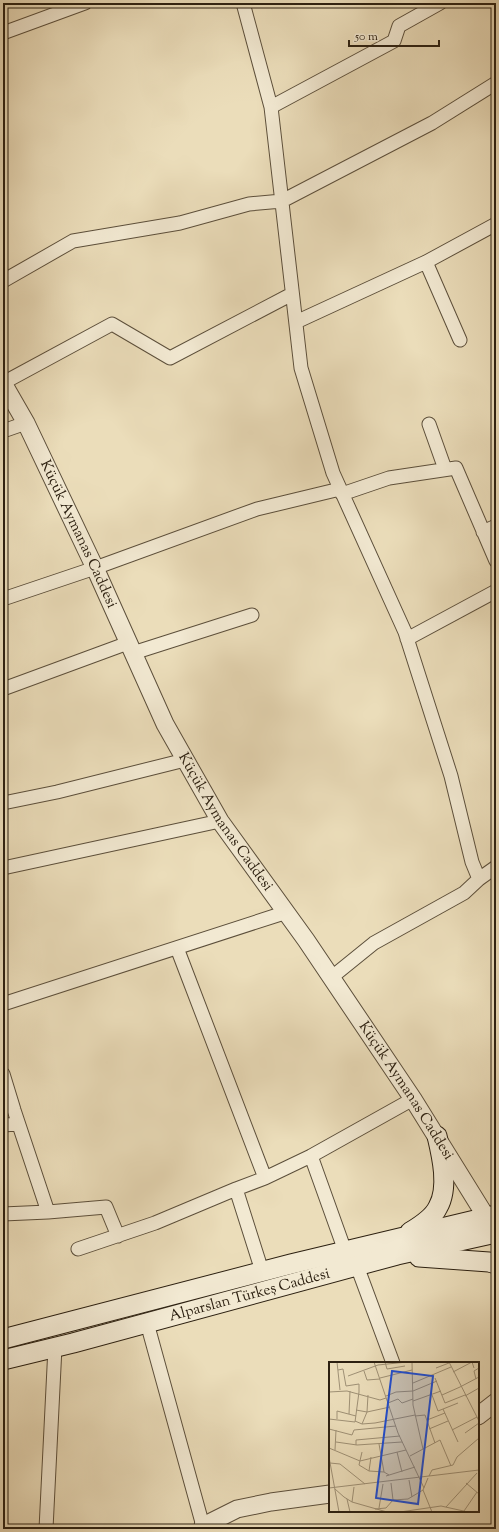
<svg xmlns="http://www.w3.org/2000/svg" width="499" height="1532" font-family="'Sorts Mill Goudy',serif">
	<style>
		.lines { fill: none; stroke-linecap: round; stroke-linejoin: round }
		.minor-casing { stroke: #5c4f3b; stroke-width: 15 }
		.tertiary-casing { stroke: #5c4f3b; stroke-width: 19 }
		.secondary-casing { stroke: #2c2011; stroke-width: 21 }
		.minor { stroke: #f2e9d2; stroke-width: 13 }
		.tertiary { stroke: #f2e9d2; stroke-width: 17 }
		.secondary { stroke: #f2e9d2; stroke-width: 19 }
		.labels { text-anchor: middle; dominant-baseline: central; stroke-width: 3.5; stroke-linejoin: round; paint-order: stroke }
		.street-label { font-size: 15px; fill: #2c2011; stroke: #f2e9d2 }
		.inset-road { fill: none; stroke: #9f9176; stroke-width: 1 }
		.view { fill: #1d4ed8; fill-opacity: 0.15; stroke: #1d4ed8; stroke-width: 2 }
		.inset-edge { fill: none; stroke: #2c2011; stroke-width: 2 }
	</style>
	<rect width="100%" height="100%" fill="#ebddba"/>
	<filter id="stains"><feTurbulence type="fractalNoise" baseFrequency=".005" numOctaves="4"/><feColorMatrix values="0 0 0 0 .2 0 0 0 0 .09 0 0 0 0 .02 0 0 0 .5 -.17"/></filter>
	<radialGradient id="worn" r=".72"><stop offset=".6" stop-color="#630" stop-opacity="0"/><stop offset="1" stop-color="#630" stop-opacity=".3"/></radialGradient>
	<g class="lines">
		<defs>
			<path id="minor" d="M243 3 271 107 301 368 333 473 405 632 451 776 472 862 479 879
				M3 33 85 3
				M271 107 394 41 399 26 440 3
				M426 262 460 340
				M3 281 73 241 180 223 249 204 282 201 432 123 496 83
				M296 322 426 262 496 224
				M3 383 112 324 170 358 292 294
				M429 424 445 469
				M3 431 26 423
				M342 494 389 478 456 468 496 561
				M483 532 496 526
				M3 599 95 568 257 509 340 489
				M407 639 496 591
				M133 653 252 615
				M3 689 128 643
				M3 803 57 792 185 760
				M3 868 220 821
				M177 948 265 1178
				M332 977 374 943 464 893 479 879 496 867
				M3 1004 287 912
				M3 1074 14 1110 48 1212 106 1207 118 1236
				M3 1125 18 1124
				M311 1156 345 1251
				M236 1189 262 1271
				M3 1214 48 1212
				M78 1249 155 1223 236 1189 265 1178 311 1156 413 1099
				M357 1266 393 1363
				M147 1323 203 1526
				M46 1529 55 1347"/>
			<g id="tertiary">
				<path id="s1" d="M3 383 26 423 95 568 165 724 220 821 306 940 413 1099 493 1228"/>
				<path d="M478 1416 496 1402"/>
				<path d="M203 1529V1526L237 1509 271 1502 330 1494"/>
			</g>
			<g id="secondary">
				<path d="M410 1232C420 1226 433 1218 438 1207 449 1188 442 1157 437 1136"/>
				<path d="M419 1257 489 1262 496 1264"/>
				<path d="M3 1339 291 1264 496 1215"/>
				<path id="s2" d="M3 1360 73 1343 397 1255 496 1233"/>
			</g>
		</defs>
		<use href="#minor" class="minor-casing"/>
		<use href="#tertiary" class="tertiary-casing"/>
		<use href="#secondary" class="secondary-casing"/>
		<use href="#minor" class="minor"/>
		<use href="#tertiary" class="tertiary"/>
		<use href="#secondary" class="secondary"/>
	</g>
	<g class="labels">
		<g class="street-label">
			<text stroke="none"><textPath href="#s1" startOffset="169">Küçük Aymanas Caddesi</textPath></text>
			<text stroke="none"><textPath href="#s1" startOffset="493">Küçük Aymanas Caddesi</textPath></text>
			<text stroke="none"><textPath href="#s1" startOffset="817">Küçük Aymanas Caddesi</textPath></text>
			<text stroke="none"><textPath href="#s2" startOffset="255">Alparslan Türkeş Caddesi</textPath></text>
		</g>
	</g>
	<g transform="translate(329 1362)">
		<rect width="150" height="150" fill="#ebddba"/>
		<path class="inset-road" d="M8 0 11 28M45 0 69 71 95 126M56 0 58 7 76 4M83 0 84 43 94 87M120 0 150 59M107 6 120 1M9 8 14 7 17 24 30 22V30M35 9 38 18 51 17M124 10 143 0 145 6M19 14 49 3 78 0M51 16 83 8M106 16 116 41 136 33M147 17 145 9 150 6M84 21 122 5M131 25 150 15M0 30 18 29 51 38 57 36M103 33 109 49 129 41M113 33 131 25M57 34 67 30 84 29 108 19M136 34 150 26M84 39 112 29M59 41 69 37 73 41 84 37M114 47 129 80M27 48 38 50 61 45M38 50 39 33M20 52 21 29M86 54 96 53 106 81M0 57 26 60 30 30M8 57V49L27 54M98 58 116 51M26 59 33 62 46 61 86 53M33 62 38 50M0 67 23 73 25 68 67 64M100 67 119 59M123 68 148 55M136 71 150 61M7 80 28 83 73 80M50 82 55 110 60 113M27 83V78L71 74M0 86 31 99 77 88M6 88 7 68M33 90 30 103 40 109 55 110M68 90 73 110M81 94 111 78 122 104M0 95 10 150M1 101 11 102 36 122M40 109 42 95M57 114 86 105M100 114 103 108 124 103 128 95 150 76M99 116 94 128 103 150M80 118 83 135M62 121 64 138M137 121 150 132M0 126 150 108M6 127 15 135M15 135 23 140 58 150M18 137 21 150M23 140 25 125M117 145 148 111M50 146 54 122M46 147 57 146 64 138 79 137 94 128M135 149 148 130M71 150 112 144 139 150"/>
		<path class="view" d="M63 9 104 14 89 142 47 136Z"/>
		<rect width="150" height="150" class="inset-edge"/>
	</g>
	<rect width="499" height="1532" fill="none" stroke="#ebddba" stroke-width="16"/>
	<rect x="4" y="4" width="491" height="1524" fill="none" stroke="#2c2011" stroke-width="2"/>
	<rect x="8" y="8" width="483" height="1516" fill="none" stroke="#2c2011"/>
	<path d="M349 40v6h90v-6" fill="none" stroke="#2c2011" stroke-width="2"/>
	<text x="355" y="40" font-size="12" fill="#2c2011" stroke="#f2e9d2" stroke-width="3" paint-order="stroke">50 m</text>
	<rect width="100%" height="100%" filter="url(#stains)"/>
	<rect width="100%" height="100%" fill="url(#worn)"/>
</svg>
